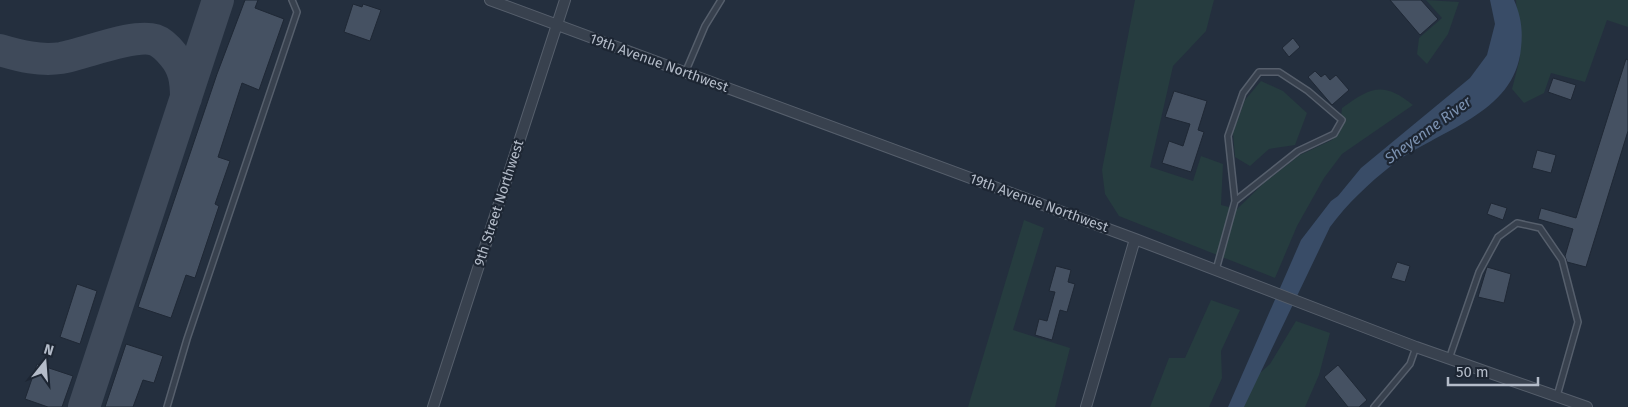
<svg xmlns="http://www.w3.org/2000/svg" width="1628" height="407" font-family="'Fira Sans',sans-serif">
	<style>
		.green { fill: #263c3f }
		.water { fill: #394c67 }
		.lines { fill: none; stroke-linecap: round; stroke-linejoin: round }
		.taxiway { stroke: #3f4a5a; stroke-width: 32 }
		.building { fill: #455162; stroke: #1f2835 }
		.lane-casing { stroke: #565f6c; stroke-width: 8 }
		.street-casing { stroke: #565f6c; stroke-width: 12 }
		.lane { stroke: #38414e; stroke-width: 5 }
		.street { stroke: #38414e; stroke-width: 10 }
		.labels { text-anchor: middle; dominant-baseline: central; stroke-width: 4.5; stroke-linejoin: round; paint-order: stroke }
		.street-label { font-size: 14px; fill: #b4bcc9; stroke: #1d2633 }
		.water-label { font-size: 15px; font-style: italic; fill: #7c92b1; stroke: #1d2633 }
	</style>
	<rect width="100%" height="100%" fill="#242f3e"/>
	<path class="green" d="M1135 0H1214L1206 31 1173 66 1150 167 1193 181 1201 156 1223 164 1221 205 1237 209 1264 183 1300 155 1332 140 1340 124 1342 108C1371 87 1383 81 1413 105L1342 154 1324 178 1297 226 1275 278 1119 216 1105 194 1102 170Z
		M1426 0 1459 2 1448 34 1427 64 1417 54 1419 38 1442 18Z
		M1516 0H1628V27L1607 20 1585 82 1551 73 1544 93 1524 103 1512 89 1520 58Z
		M1261 81 1283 91 1307 113 1295 145 1269 149 1250 166 1235 157 1233 133 1245 100Z
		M1024 220 1044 228 1013 330 1070 348 1055 407H968Z
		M1211 300 1240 310 1221 351 1222 378 1209 407H1150L1169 358H1185Z
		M1296 321 1330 333 1319 375 1305 407H1232L1242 389 1270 364Z"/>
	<path class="water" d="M1490 0H1514C1521 16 1523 30 1521 48 1515 115 1437 130 1392 165 1368 184 1348 203 1330 227L1244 407H1228L1301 240 1331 201 1338 196 1361 168 1470 78 1487 55 1495 24Z"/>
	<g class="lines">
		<path class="taxiway" d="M0 50C20 56 40 61 61 58 85 54 134 33 155 40 161 42 169 50 173 55 184 68 186 80 186 98
			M84 407 218 0"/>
	</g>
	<path class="building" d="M245 0H258L255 8 284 19 259 90 242 83 218 157 230 161 215 204 219 206 195 278 186 275 171 318 138 307 217 74Z
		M1390 0H1421L1438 19 1420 35Z
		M353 4 362 7 363 4 381 10 370 41 344 32Z
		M1293 38 1300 47 1289 57 1282 48Z
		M1626 59 1628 60V131L1586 267 1567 262 1565 256 1573 229 1538 219 1541 208 1576 218Z
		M1315 71 1321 77 1325 74 1330 80 1336 75 1349 90 1332 105 1308 77Z
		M1553 78 1576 85 1571 100 1548 92Z
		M1174 91 1207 101 1198 130 1204 132 1191 172 1162 163 1169 141 1183 146 1190 124 1165 117Z
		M1537 150 1556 155 1551 173 1532 168Z
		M1491 203 1507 208 1503 220 1487 214Z
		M1397 262 1410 266 1405 282 1391 278Z
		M1056 266 1071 270 1068 282 1075 284 1067 312 1060 310 1052 340 1035 335 1039 319 1047 321 1055 292 1049 291Z
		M1487 267 1511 274 1504 303 1478 297Z
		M77 284 97 291 80 344 60 337Z
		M126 344 163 356 154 383 143 380 133 407H105Z
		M37 364 73 376 62 407H48L25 399Z
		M1338 365 1367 400 1359 407H1348L1324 377Z"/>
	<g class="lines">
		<defs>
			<path id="lane" d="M685 73 705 26 721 0
				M1216 270 1235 201 1228 136 1243 93 1259 72H1279L1308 91 1342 120 1334 134 1298 151 1235 201
				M1449 359 1479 272 1498 237 1517 223 1540 228 1562 260 1578 322 1557 396
				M167 407 187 339 297 12 292 0
				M1374 407 1410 364 1416 347"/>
			<path id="street" d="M490 0 1135 239 1416 347 1587 407
				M433 407 565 0
				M1086 407 1135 239"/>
		</defs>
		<use href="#lane" class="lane-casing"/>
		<use href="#street" class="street-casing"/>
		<use href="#lane" class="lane"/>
		<use href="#street" class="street"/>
	</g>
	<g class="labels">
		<g class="street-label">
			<text transform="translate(659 63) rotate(20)">19th Avenue Northwest</text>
			<text transform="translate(499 203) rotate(-72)">9th Street Northwest</text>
			<text transform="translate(1039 203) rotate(20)">19th Avenue Northwest</text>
		</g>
		<g class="water-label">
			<text transform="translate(1428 130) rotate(-36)">Sheyenne River</text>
		</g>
	</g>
	<g transform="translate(45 362) rotate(17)" stroke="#1d2633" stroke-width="4" paint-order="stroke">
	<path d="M0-4L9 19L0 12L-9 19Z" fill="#b4bcc9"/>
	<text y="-8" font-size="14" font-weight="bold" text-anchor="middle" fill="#b4bcc9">N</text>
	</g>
	<path d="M1448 377v8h90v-8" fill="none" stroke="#b4bcc9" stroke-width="2.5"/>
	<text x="1456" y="377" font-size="15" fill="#b4bcc9" stroke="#1d2633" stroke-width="4" paint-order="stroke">50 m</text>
</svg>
